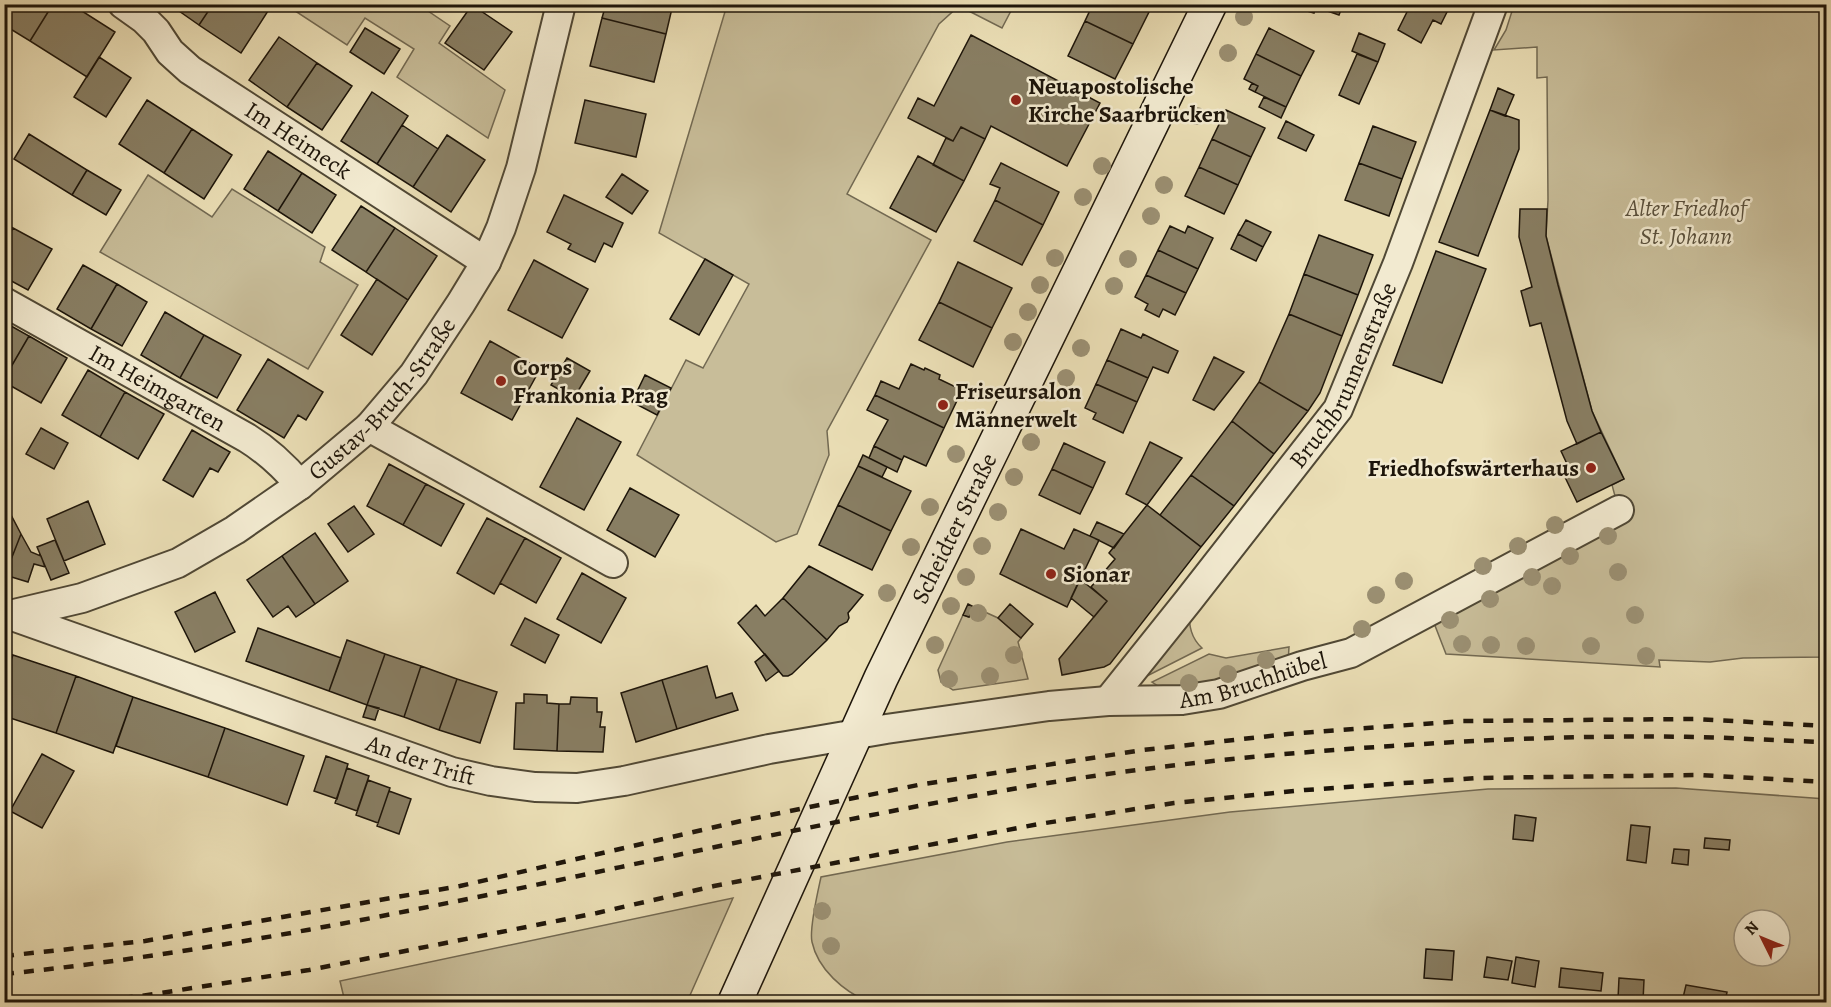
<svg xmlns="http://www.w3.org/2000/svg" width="1831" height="1007" font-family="Alegreya,serif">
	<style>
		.green { fill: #c8bd99; stroke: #726952; stroke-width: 1.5; fill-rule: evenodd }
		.building { fill: #887e63; stroke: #1d150a; stroke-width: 1.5 }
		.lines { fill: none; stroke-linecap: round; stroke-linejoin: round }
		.street-casing { stroke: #504835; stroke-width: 32 }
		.secondary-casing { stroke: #1d150a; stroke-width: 36 }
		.street { stroke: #f2ead0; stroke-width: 28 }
		.secondary { stroke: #f2ead0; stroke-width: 33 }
		.rail { stroke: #1d150a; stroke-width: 4.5; stroke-dasharray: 10 10; stroke-linecap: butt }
		.tree { fill: #9b9073 }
		.poi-dot { fill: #8f2418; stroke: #f2ead0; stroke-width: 2 }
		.labels { text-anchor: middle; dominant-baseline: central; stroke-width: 5; stroke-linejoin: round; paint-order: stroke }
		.poi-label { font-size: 24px; font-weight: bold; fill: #1d150a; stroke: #f2ead0; text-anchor: start }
		.street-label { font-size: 24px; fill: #1d150a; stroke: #f2ead0 }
		.park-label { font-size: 24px; font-style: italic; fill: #59503c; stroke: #f2ead0 }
	</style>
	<rect width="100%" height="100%" fill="#ebdfb6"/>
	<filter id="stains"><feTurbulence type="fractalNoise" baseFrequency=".00333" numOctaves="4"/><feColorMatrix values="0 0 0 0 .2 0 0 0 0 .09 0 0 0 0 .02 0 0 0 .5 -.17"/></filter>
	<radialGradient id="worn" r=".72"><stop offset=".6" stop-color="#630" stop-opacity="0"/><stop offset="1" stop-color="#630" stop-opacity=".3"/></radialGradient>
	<path class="green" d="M286 5H419L450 26 439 43 505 90 488 138 397 77 414 49 365 18 347 45Z
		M727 5H1014L1002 28 959 6 939 24 847 194 931 240 827 431 829 455 797 534 776 542 637 455 686 360 703 368 749 284 659 233Z
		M1514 5H1826V657L1743 658 1710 662 1659 660 1660 667 1446 654 1434 623 1622 522 1612 485 1624 479 1592 411 1546 236 1548 200 1547 77 1537 78V47L1494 50 1506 30Z
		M148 175 212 217 232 189 325 247 320 262 358 285 308 369 100 252Z
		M974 607 998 618 1021 638 1018 642 1028 679 953 690 941 682 938 670 963 615 969 617Z
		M1189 611C1189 626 1191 638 1202 648L1147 676V667Z
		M1289 647 1288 663 1217 686 1161 688 1152 682 1209 654 1226 658Z
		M1676 788 1826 799V1002H868C844 991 818 970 812 942 809 929 818 891 821 877L1007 842 1230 812 1488 789ZM1744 920H1780V956H1744Z
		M733 898 687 1002H345L340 981Z"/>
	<path class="building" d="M4 4H53L30 41 4 25Z
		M53 4H71L115 32 87 77 30 41Z
		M169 4H213L199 25Z
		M213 4H258L268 11 241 53 199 25Z
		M606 4H673L666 34 602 18Z
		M1093 4H1139L1150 10 1133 44 1085 21Z
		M1301 4H1343L1339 15 1316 7 1314 13 1300 9Z
		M1411 4H1451L1441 24 1433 20 1421 43 1398 30Z
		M472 5 512 32 484 70 445 43Z
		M602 18 666 34 654 82 590 66Z
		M1085 21 1133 44 1115 79 1068 56Z
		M365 28 400 49 384 74 350 52Z
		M1269 28 1314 51 1301 76 1256 54Z
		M1359 33 1385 44 1378 62 1352 51Z
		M971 35 1100 103 1067 166 991 126 985 139 961 127 953 141 908 118 918 98 934 106Z
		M279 37 317 63 287 107 249 80Z
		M1256 54 1301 76 1286 107 1255 92 1258 86 1244 79Z
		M1357 54 1378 62 1359 104 1339 95Z
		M99 57 131 78 106 117 74 97Z
		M317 63 352 86 322 130 287 107Z
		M1252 83 1258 86 1255 92 1249 89Z
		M1498 88 1514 95 1505 116 1490 110Z
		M372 92 408 116 377 164 341 141Z
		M1264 97 1286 107 1281 118 1259 107Z
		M147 100 192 129 164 173 119 144Z
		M585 100 646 114 636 157 575 143Z
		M1226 110 1265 128 1251 157 1212 139Z
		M1490 110 1519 120V149L1478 256 1439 242Z
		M1286 121 1314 135 1306 151 1278 138Z
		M402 125 438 149 413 187 377 164Z
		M1373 126 1416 142 1402 179 1359 163Z
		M961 127 985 139 964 181 933 165 946 138 953 141Z
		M192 129 232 155 204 199 164 173Z
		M29 134 87 170 72 195 14 159Z
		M447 135 485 160 451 212 413 187Z
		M1212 139 1251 157 1238 185 1199 167Z
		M268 151 302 173 278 211 244 189Z
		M918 156 964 181 936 232 890 208Z
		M1001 163 1059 192 1043 225 995 200 1000 188 990 184Z
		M1359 163 1402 179 1389 216 1345 200Z
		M1199 167 1238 185 1224 214 1185 196Z
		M87 170 121 190 106 215 72 195Z
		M302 173 336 195 312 233 278 211Z
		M622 174 648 191 632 214 606 197Z
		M564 195 623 223 612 247 604 243 595 262 568 249 571 244 547 232Z
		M995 200 1043 225 1022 265 974 241Z
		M361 206 395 228 366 272 332 250Z
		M1520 209H1547L1546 236 1558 285 1592 411 1601 432 1577 444 1567 421 1541 323 1530 326 1521 291 1532 287 1519 237Z
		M1246 220 1271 232 1263 247 1238 234Z
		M4 223 13 228 4 243Z
		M1170 226 1185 233 1188 226 1213 238 1198 269 1158 250Z
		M13 228 52 249 28 290 4 277V243Z
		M395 228 437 256 408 300 366 272Z
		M1238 234 1263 247 1256 261 1231 249Z
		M1319 235 1373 255 1358 295 1304 274Z
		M1158 250 1198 269 1186 293 1146 275Z
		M1436 251 1486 269 1442 383 1393 365Z
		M705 259 733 275 699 335 670 319Z
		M534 260 588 289 562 338 508 310Z
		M958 262 1012 288 992 328 939 302Z
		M83 265 117 284 91 329 57 309Z
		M1304 274 1358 295 1342 336 1289 314Z
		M1146 275 1186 293 1175 315 1163 309 1159 317 1145 310 1148 304 1135 297Z
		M377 279 408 300 372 355 341 335Z
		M117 284 147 302 122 346 91 329Z
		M939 302 992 328 973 367 919 340Z
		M165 312 204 335 180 378 141 355Z
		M1289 314 1342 336 1320 393 1308 411 1259 382Z
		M4 322 29 336 4 379Z
		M1121 329 1141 338 1143 334 1178 351 1168 373 1153 367 1148 378 1107 360Z
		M204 335 241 355 217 398 180 378Z
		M29 336 67 358 41 403 4 382V379Z
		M490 341 540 369 512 420 461 393Z
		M1214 357 1244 372 1214 410 1193 400Z
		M567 358 590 371 574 398 551 385Z
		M268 359 323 392 306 420 298 415 284 438 237 410Z
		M1107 360 1148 378 1137 402 1096 384Z
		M911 364 924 370 925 368 940 375 939 379 962 390 944 428 875 395 881 381 899 389Z
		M88 370 125 392 100 437 62 415Z
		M645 375 671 388 657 415 632 402Z
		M1259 382 1308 411 1274 454 1232 421Z
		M1096 384 1137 402 1123 433 1093 419 1096 413 1085 408Z
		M125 392 164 414 138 459 100 437Z
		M875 395 944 428 926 466 904 456 902 460 874 446 888 420 867 410Z
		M577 418 621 442 584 510 540 487Z
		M1232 421 1274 454 1234 506 1191 475Z
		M41 428 68 443 54 469 26 454Z
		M192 430 230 452 218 472 210 468 193 497 163 480Z
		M1601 432 1624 479 1577 502 1561 469 1568 466 1561 451Z
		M1150 442 1182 458 1147 505 1126 494Z
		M1064 443 1105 462 1093 488 1052 469Z
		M874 446 902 460 897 472 869 458Z
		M863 455 887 467 882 477 858 466Z
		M389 464 426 484 403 525 367 506Z
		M858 466 911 491 891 531 838 505Z
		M1052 469 1093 488 1080 514 1039 495Z
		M1191 475 1234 506 1201 547 1160 515Z
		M426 484 464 504 441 546 403 525Z
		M630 488 679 515 655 557 607 530Z
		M88 501 105 544 64 561 47 519Z
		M838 505 891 531 872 570 819 545Z
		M1147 505 1201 547 1110 664 1104 667 1062 675 1059 659 1107 601 1091 587 1115 559 1109 553Z
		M354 506 374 534 348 552 328 524Z
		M4 513 11 515 21 534 5 575Z
		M487 518 525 538 494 594 457 573Z
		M1097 522 1124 534 1114 548 1090 536Z
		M1021 529 1064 549 1074 529 1099 540 1067 607 1000 574Z
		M315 533 348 581 315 604 282 556Z
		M21 534 31 552 41 556 45 567 34 564 28 582 5 575Z
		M525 538 561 558 536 603 500 583Z
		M55 540 69 573 51 580 37 547Z
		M282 556 315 604 296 617 288 606 273 617 247 580Z
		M809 566 863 595 848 613 849 618 847 622 839 626 827 640 783 598Z
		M582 573 626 598 601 643 557 619Z
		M1080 579 1107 601 1094 617 1071 598Z
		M215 592 235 632 195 652 175 612Z
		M783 598 827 640 792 674 788 676H783L738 623 756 605 765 616Z
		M968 604 974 607 969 617 963 615Z
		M1010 604 1033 624 1021 638 998 618Z
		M525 618 559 635 545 663 511 645Z
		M258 628 341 658 329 691 246 661Z
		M347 640 385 654 367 705 329 691Z
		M4 652 13 655 4 681Z
		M385 654 421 666 404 717 367 705Z
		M765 654 779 671 766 681 755 662Z
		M13 655 76 676 56 733 4 716V681Z
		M421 666 457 679 439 730 404 717Z
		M707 666 716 698 732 693 738 710 677 729 662 680Z
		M76 676 133 697 113 753 56 733Z
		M457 679 497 692 480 743 439 730Z
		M662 680 677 729 636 742 621 693Z
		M524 694 547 695V703L559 704 557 751 514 749 516 703H524Z
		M133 697 225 728 208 777 116 746Z
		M571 697 597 698V712H602L600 727H605L603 752 557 751 559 704H570Z
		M367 705 379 708 375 720 363 717Z
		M225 728 304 756 287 805 208 777Z
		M42 754 74 771 42 828 10 811Z
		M326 756 348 764 337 799 314 791Z
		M347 768 369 776 357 811 335 803Z
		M368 780 390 788 378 823 356 815Z
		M389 791 411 799 399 834 377 826Z
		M1515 815 1536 818 1533 841 1513 839Z
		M1631 825 1650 827 1646 863 1627 860Z
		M1705 838 1730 840 1729 850 1704 848Z
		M1674 849 1689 850 1688 865 1672 863Z
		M1426 949 1454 951 1452 980 1424 978Z
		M1487 957 1512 961 1508 980 1484 977Z
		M1516 957 1539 961 1535 987 1512 983Z
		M1561 968 1603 973 1601 991 1559 987Z
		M1619 978 1644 980 1643 1001 1618 999Z
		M1686 985 1727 992 1725 1002H1682Z"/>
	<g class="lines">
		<defs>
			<g id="street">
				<path id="s1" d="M123 4 144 19 156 31 170 52 190 70 486 262"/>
				<path id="s2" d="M4 302 247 438C268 451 284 466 300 485"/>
				<path d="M369 427 613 563"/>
				<path id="s3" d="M4 613 452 772 491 781 535 787 577 788 624 781 769 749 886 729 1049 706 1108 701 1182 700 1219 694 1302 666 1351 653 1619 510"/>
				<path id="s4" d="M10 615 82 598 178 563 235 530 300 485 369 427 414 374 461 303 486 262 501 228 521 168 561 4"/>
				<path id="s5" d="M1108 701 1188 601 1338 409 1398 263 1493 4"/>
			</g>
			<g id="secondary">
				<path id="s6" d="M735 1002 881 678 1210 4"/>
			</g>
		</defs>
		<use href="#street" class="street-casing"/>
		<use href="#secondary" class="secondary-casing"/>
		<use href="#street" class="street"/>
		<use href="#secondary" class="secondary"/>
		<path class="rail" d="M4 956 145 941 460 886 741 821 918 785 1143 750 1288 734 1462 721 1694 719 1826 726
			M4 974C349 939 683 845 1024 787 1146 766 1268 754 1392 746 1493 739 1595 735 1697 737 1740 738 1783 741 1826 742
			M83 1002 141 996 309 970 597 913 714 886 1039 824 1174 803 1305 790 1477 778 1698 775 1826 782"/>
	</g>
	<g class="tree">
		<circle cx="1244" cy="17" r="9"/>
		<circle cx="1228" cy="53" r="9"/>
		<circle cx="1197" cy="116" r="9"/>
		<circle cx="1102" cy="166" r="9"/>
		<circle cx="1164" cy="185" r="9"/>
		<circle cx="1083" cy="197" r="9"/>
		<circle cx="1151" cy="216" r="9"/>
		<circle cx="1055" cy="258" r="9"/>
		<circle cx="1128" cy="259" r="9"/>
		<circle cx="1040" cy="285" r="9"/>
		<circle cx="1114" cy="286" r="9"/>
		<circle cx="1028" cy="312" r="9"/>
		<circle cx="1013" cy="342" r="9"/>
		<circle cx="1081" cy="348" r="9"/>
		<circle cx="1066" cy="378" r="9"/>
		<circle cx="1031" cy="442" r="9"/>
		<circle cx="956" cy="454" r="9"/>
		<circle cx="1014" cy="477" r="9"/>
		<circle cx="930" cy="507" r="9"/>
		<circle cx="998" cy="512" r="9"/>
		<circle cx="1555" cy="525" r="9"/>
		<circle cx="1608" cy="536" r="9"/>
		<circle cx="982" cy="546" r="9"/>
		<circle cx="1518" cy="546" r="9"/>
		<circle cx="911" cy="547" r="9"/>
		<circle cx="1570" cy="556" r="9"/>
		<circle cx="1483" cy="566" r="9"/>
		<circle cx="1618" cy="572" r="9"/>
		<circle cx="966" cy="577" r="9"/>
		<circle cx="1532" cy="577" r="9"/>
		<circle cx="1404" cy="581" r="9"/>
		<circle cx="1552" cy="586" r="9"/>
		<circle cx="887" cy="593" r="9"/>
		<circle cx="1376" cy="595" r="9"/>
		<circle cx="1490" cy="599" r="9"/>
		<circle cx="951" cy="606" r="9"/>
		<circle cx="978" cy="613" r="9"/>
		<circle cx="1635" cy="615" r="9"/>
		<circle cx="1450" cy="620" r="9"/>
		<circle cx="1362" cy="629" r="9"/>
		<circle cx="1462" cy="644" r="9"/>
		<circle cx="935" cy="645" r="9"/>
		<circle cx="1491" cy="645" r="9"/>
		<circle cx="1526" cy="646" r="9"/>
		<circle cx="1591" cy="646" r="9"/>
		<circle cx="1014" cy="655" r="9"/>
		<circle cx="1646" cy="656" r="9"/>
		<circle cx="1266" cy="660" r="9"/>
		<circle cx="1228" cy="674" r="9"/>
		<circle cx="990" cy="676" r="9"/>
		<circle cx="949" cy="679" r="9"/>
		<circle cx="1189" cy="683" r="9"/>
		<circle cx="822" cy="911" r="9"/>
		<circle cx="831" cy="946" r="9"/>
	</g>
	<g class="poi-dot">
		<circle cx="1016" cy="100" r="6"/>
		<circle cx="501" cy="381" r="6"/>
		<circle cx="943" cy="405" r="6"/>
		<circle cx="1591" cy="468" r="6"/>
		<circle cx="1051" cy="574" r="6"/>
	</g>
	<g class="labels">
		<g class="poi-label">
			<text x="1028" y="86">Neuapostolische<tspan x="1028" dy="28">Kirche Saarbrücken</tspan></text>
			<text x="513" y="367">Corps<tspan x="513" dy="28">Frankonia Prag</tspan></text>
			<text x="955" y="391">Friseursalon<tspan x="955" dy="28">Männerwelt</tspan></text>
			<text x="1579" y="468" text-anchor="end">Friedhofswärterhaus</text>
			<text x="1063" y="574">Sionar</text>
		</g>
		<g class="street-label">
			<text stroke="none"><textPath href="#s1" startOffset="224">Im Heimeck</textPath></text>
			<text stroke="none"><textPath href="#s5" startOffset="404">Bruchbrunnenstraße</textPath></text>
			<text stroke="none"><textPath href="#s2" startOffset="176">Im Heimgarten</textPath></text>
			<text stroke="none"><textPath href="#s4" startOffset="441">Gustav-Bruch-Straße</textPath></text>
			<text stroke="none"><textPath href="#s6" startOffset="522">Scheidter Straße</textPath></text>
			<text stroke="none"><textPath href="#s3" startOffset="1288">Am Bruchhübel</textPath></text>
			<text stroke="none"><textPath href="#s3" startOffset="442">An der Trift</textPath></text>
		</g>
		<g class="park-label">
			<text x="1686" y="208">Alter Friedhof<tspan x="1686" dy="28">St. Johann</tspan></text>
		</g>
	</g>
	<rect width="1831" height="1007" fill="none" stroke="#ebdfb6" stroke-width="24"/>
	<rect x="6" y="6" width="1819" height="995" fill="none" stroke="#1d150a" stroke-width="3"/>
	<rect x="12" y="12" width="1807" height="983" fill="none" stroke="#1d150a" stroke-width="1.5"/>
	<g transform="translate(1762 938) rotate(313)"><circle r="28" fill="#f2ead0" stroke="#9d9581" stroke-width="1.5"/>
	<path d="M0-4.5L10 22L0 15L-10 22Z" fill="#8f2418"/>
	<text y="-9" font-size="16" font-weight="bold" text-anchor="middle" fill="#1d150a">N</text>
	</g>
	<rect width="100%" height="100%" filter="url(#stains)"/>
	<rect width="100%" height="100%" fill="url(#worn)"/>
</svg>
